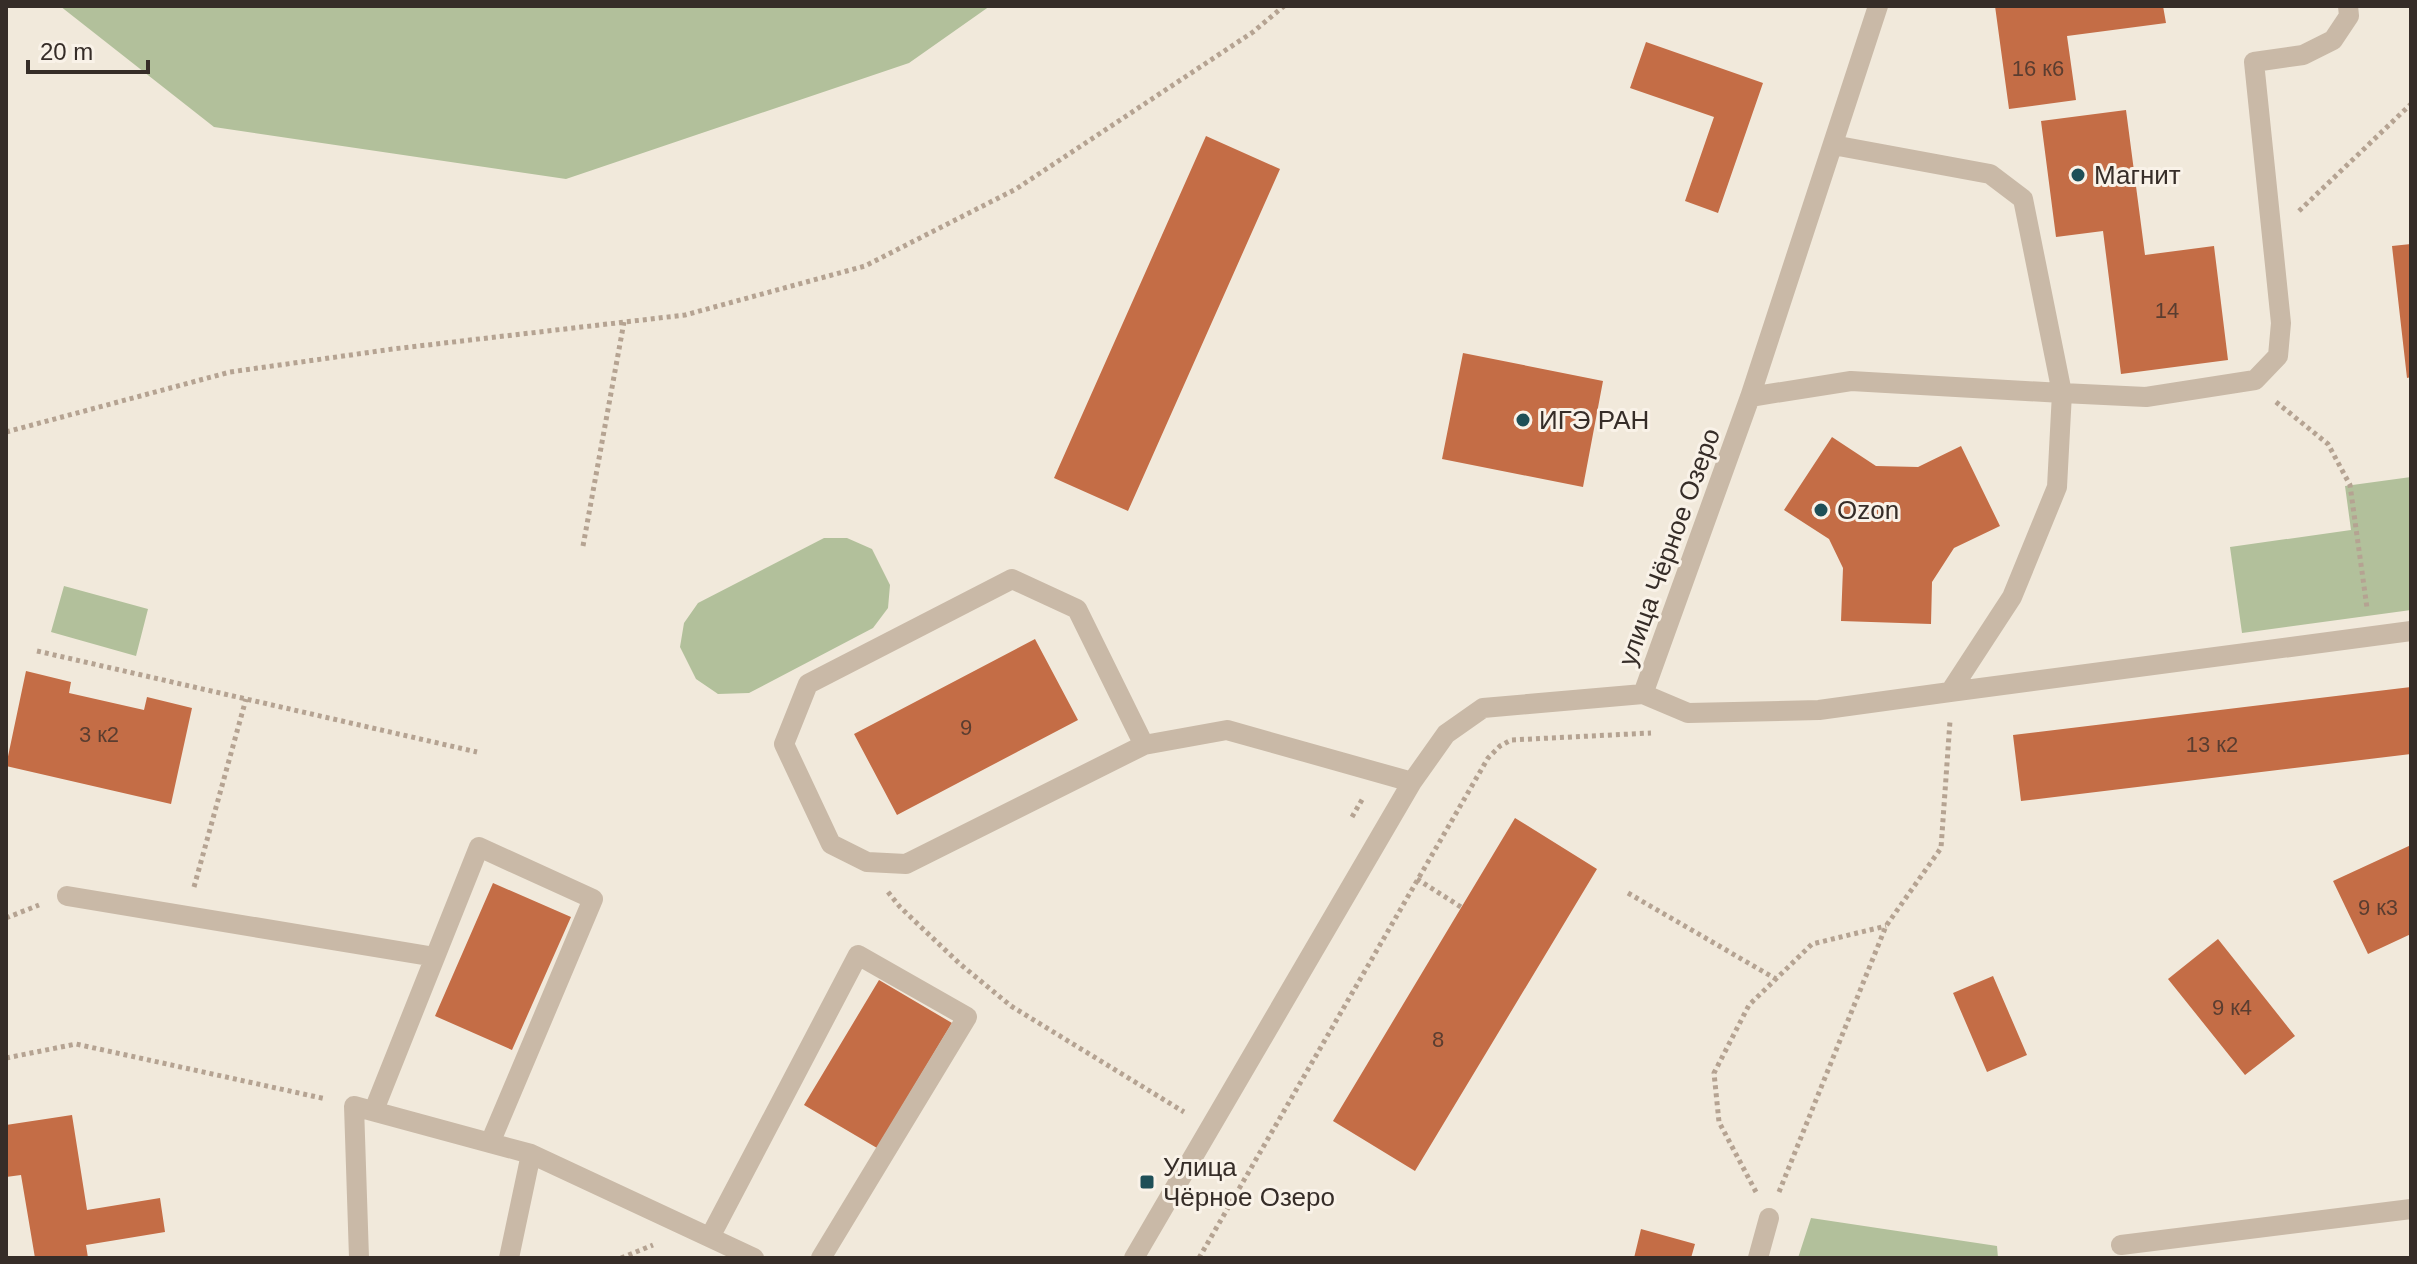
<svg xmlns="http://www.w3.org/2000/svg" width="2417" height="1264" font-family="Arial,sans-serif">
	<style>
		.green { fill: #b2c09b }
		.building { fill: #c46d46 }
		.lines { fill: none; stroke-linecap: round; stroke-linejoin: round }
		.path { stroke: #b5a392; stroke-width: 5; stroke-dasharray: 4 4; stroke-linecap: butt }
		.minor { stroke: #c9b9a7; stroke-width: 20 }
		.poi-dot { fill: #1e4f57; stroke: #f9f2e8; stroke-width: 3 }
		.labels { text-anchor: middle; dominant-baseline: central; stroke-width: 6; stroke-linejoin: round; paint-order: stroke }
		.number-label { font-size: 22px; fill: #5a3d30 }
		.poi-label { font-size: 26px; fill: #362d28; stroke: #f9f2e8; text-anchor: start }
		.street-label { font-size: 26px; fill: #362d28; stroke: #f9f2e8 }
	</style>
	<rect width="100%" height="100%" fill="#f1e9db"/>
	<path class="green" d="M60 6H990L909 63 566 179 214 127Z
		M2411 477V610L2242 633 2230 547 2351 530 2345 486Z
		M824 538H847L872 549 890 585 888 608 873 628 749 693 718 694 696 679 680 647 684 623 698 603Z
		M64 586 148 609 136 656 51 632Z
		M1811 1218 1997 1246 1998 1258H1798Z"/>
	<path class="building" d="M1995 6H2163L2166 23 2067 36 2076 100 2009 109Z
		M1646 42 1763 83 1718 213 1685 201 1714 117 1630 88Z
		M2126 110 2145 255 2214 246 2228 360 2121 374 2103 231 2056 237 2041 121Z
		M1206 136 1280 169 1128 511 1054 478Z
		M2411 244V377L2407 378 2392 246Z
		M1463 353 1603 381 1583 487 1442 459Z
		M1832 437 1876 466 1918 467 1961 446 2000 526 1954 548 1932 582 1931 624 1841 621 1843 568 1829 539 1784 510Z
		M1035 639 1078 720 897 815 854 734Z
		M26 671 71 682 69 693 144 710 147 697 192 708 171 804 6 766Z
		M2411 687V754L2021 801 2013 735Z
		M1515 818 1597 869 1415 1171 1333 1121Z
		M2411 845V934L2368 954 2333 881Z
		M493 883 571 917 512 1050 435 1016Z
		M2218 939 2295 1036 2245 1075 2168 979Z
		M1993 976 2027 1055 1987 1072 1953 993Z
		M879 980 952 1023 877 1148 804 1105Z
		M72 1115 87 1210 160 1198 165 1232 86 1245 88 1258H35L21 1175 6 1177V1125Z
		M1641 1229 1695 1244 1691 1258H1634Z"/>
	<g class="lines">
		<path class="path" d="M2299 211 2411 104
			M2276 402 2328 444 2350 485 2367 608
			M6 432 230 372 393 349 685 315 865 266 1016 189 1253 32 1284 6
			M583 546 624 322
			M37 651 477 752
			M1352 817 1363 798
			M1417 879 1461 907
			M194 887 246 699
			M888 892 900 907 960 964 1011 1006 1184 1112
			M1628 893 1776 979
			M6 918 39 905
			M6 1058 76 1044 326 1099
			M1756 1192 1719 1122 1714 1073 1749 1005 1812 944 1886 926
			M1779 1192 1886 926 1941 848 1950 721
			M621 1258 653 1245
			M1199 1258 1488 758 1500 746 1511 740 1651 733"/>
		<path class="minor" d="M1833 145 1990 174 2023 199 2062 393 2146 397 2255 380 2278 356 2281 323 2254 62 2303 55 2333 40 2349 16 2348 6
			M1950 692 2411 631
			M1643 694 1688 713 1819 710 1950 692 2012 597 2057 487 2062 393 1851 381 1750 397
			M1144 745 1077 609 1012 579 808 684 784 744 831 844 867 862 906 864 1144 745 1227 730 1412 782
			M67 896 435 957
			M374 1110 479 847 593 899 490 1143
			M710 1237 858 955 967 1017 821 1258
			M2121 1245 2411 1209
			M359 1258 354 1106 531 1154
			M509 1258 531 1154 754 1258
			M1134 1258 1412 782 1446 734 1483 708 1643 694 1750 397 1878 6
			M1758 1258 1769 1218"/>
	</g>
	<g class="poi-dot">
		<circle cx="2078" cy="175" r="8"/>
		<circle cx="1523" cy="420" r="8"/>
		<circle cx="1821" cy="510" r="8"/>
		<rect x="1139" y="1174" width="16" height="16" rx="4"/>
	</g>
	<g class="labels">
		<g class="number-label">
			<text x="2038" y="68">16 к6</text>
			<text x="2167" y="310">14</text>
			<text x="966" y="727">9</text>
			<text x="99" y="734">3 к2</text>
			<text x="2212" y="744">13 к2</text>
			<text x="2378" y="907">9 к3</text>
			<text x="2232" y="1007">9 к4</text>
			<text x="1438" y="1039">8</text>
		</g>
		<g class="poi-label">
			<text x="2094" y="175">Магнит</text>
			<text x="1539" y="420">ИГЭ РАН</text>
			<text x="1837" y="510">Ozon</text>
			<text x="1163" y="1167">Улица<tspan x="1163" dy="30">Чёрное Озеро</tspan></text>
		</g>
		<g class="street-label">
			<text transform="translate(1669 547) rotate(-70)">улица Чёрное Озеро</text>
		</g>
	</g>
	<rect width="2417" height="1264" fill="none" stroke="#362d28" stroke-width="16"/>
	<path d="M28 60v12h120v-12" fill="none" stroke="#362d28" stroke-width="4"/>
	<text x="40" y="60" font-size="24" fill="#362d28" stroke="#f9f2e8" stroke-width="6" paint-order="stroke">20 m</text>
</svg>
